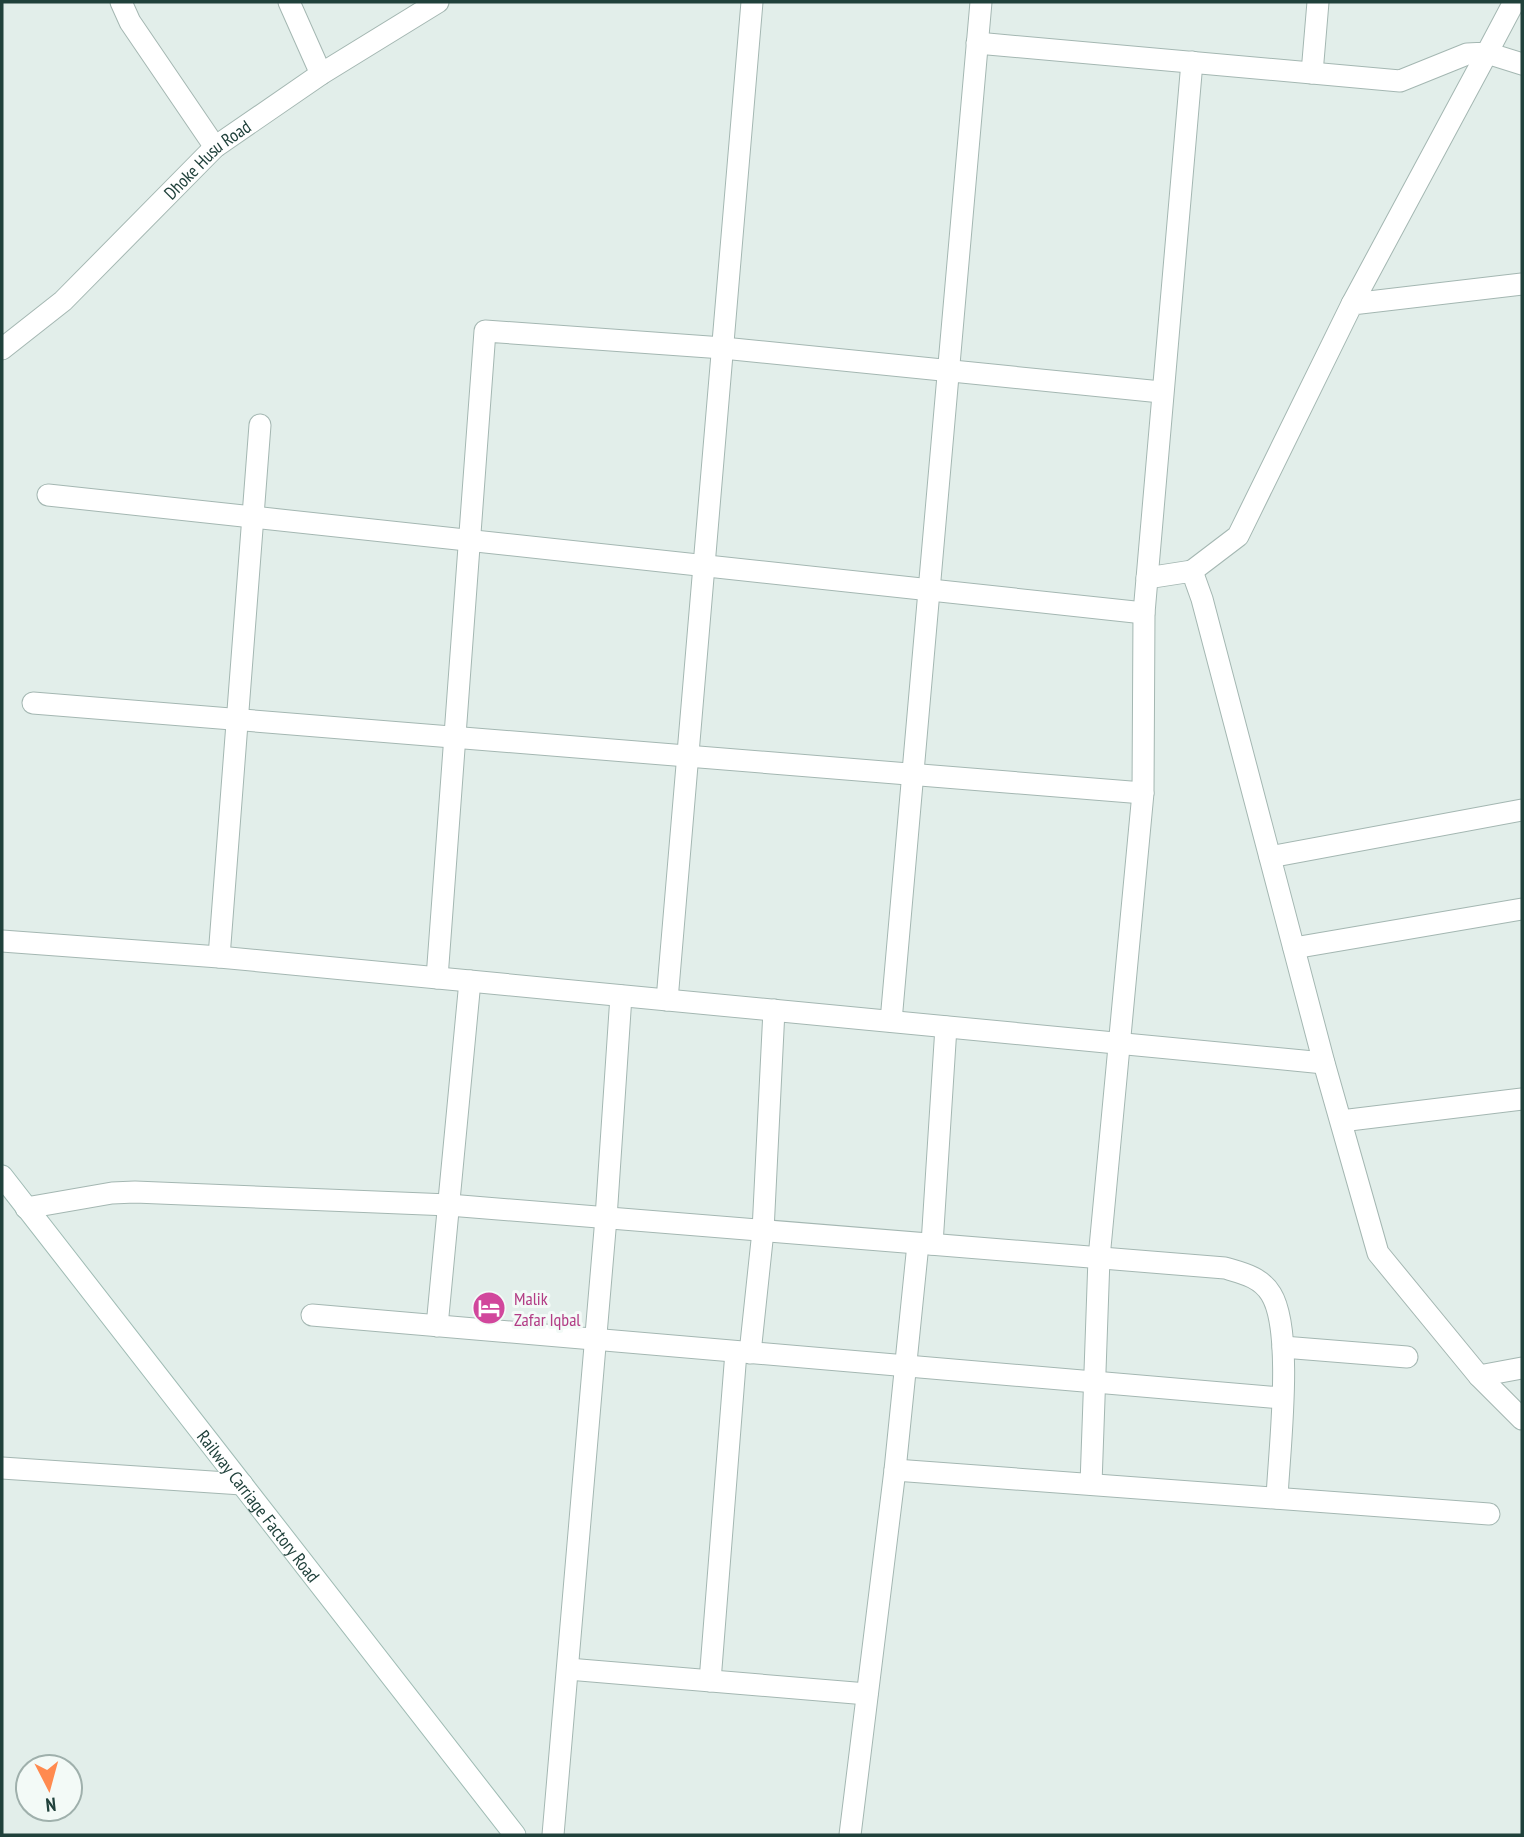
<svg xmlns="http://www.w3.org/2000/svg" width="1524" height="1837" font-family="'PT Sans Narrow',sans-serif">
	<style>
		.lines { fill: none; stroke-linecap: round; stroke-linejoin: round }
		.street-casing { stroke: #a4b7b2; stroke-width: 23 }
		.secondary-casing { stroke: #9fbbb4; stroke-width: 23 }
		.street { stroke: #fff; stroke-width: 21 }
		.secondary { stroke: #fff; stroke-width: 21 }
		.labels { text-anchor: middle; dominant-baseline: central; stroke-width: 6; stroke-linejoin: round; paint-order: stroke }
		.street-label { font-size: 18px; fill: #20413b; stroke: #f3faf7 }
		.hotel-label { font-size: 18px; fill: #b23c85; stroke: #f3faf7; text-anchor: start }
	</style>
	<rect width="100%" height="100%" fill="#e2eeea"/>
	<g class="lines">
		<defs>
			<g id="street">
				<path d="M121 2 130 22 215 147"/>
				<path d="M289 2 321 74"/>
				<path d="M977 43 1400 81 1467 54 1487 53 1514 2"/>
				<path d="M1312 73 1318 2"/>
				<path d="M1352 304 1487 53 1522 64"/>
				<path id="s1" d="M2 349 63 301 215 147 321 74 438 2"/>
				<path d="M48 495 1144 613"/>
				<path d="M1192 571 1238 536 1352 304 1522 284"/>
				<path d="M1147 578 1192 571 1202 599 1324 1063 1378 1253 1479 1376 1522 1419"/>
				<path d="M33 703 1143 793"/>
				<path d="M1270 857 1522 810"/>
				<path d="M2 941 219 957 1324 1063"/>
				<path d="M1294 948 1522 909"/>
				<path d="M219 957 260 425"/>
				<path d="M437 978 485 331 723 348 1161 392"/>
				<path d="M667 1000 752 2"/>
				<path d="M891 1021 981 2"/>
				<path d="M1341 1121 1522 1099"/>
				<path d="M26 1208 112 1193 135 1192 449 1205 1225 1268C1242 1273 1261 1277 1271 1294 1294 1331 1279 1451 1277 1498"/>
				<path d="M932 1244 946 1027"/>
				<path d="M312 1315 1281 1398"/>
				<path d="M437 1326 470 981"/>
				<path d="M1283 1347 1407 1357"/>
				<path d="M750 1353 763 1231 774 1010"/>
				<path d="M1479 1376 1522 1368"/>
				<path d="M2 1468 242 1484"/>
				<path d="M895 1470 1489 1514"/>
				<path d="M1091 1484 1099 1258 1143 793 1144 613 1192 62"/>
				<path d="M568 1669 867 1694"/>
				<path d="M710 1681 736 1352"/>
				<path d="M553 1835 606 1218 621 996"/>
				<path d="M850 1835 895 1470 918 1244"/>
			</g>
			<g id="secondary">
				<path id="s2" d="M2 1176 515 1835"/>
			</g>
		</defs>
		<use href="#street" class="street-casing"/>
		<use href="#secondary" class="secondary-casing"/>
		<use href="#street" class="street"/>
		<use href="#secondary" class="secondary"/>
	</g>
	<defs>
		<symbol id="hotel-disc" viewBox="-11 -11 22 22"><circle r="9.5" fill="#d1479c" stroke="#f3faf7"/><path d="M-6-4.5h1.5V1H6V5H4.5V3h-9V5H-6ZM-4 0a1.8 1.8 0 1 1 3.6 0ZM.5 0V-2.5h3Q6-2.5 6 0Z" fill="#fff"/></symbol>
	</defs>
	<g fill-rule="evenodd">
		<use href="#hotel-disc" x="470" y="1289" width="38" height="38"/>
	</g>
	<g class="labels">
		<g class="street-label">
			<text stroke="none"><textPath href="#s1" startOffset="280">Dhoke Husu Road</textPath></text>
			<text stroke="none"><textPath href="#s2" startOffset="418">Railway Carriage Factory Road</textPath></text>
		</g>
		<g class="hotel-label">
			<text x="514" y="1298">Malik<tspan x="514" dy="21">Zafar Iqbal</tspan></text>
		</g>
	</g>
	<rect width="1524" height="1837" fill="none" stroke="#20413b" stroke-width="7"/>
	<g transform="translate(49 1788) rotate(174)"><circle r="33" fill="#f3faf7" stroke="#9fb0ac" stroke-width="2"/>
	<path d="M0-5L12 26L0 18L-12 26Z" fill="#ff8a4f"/>
	<text y="-10" font-size="19" font-weight="bold" text-anchor="middle" fill="#20413b">N</text>
	</g>
</svg>
